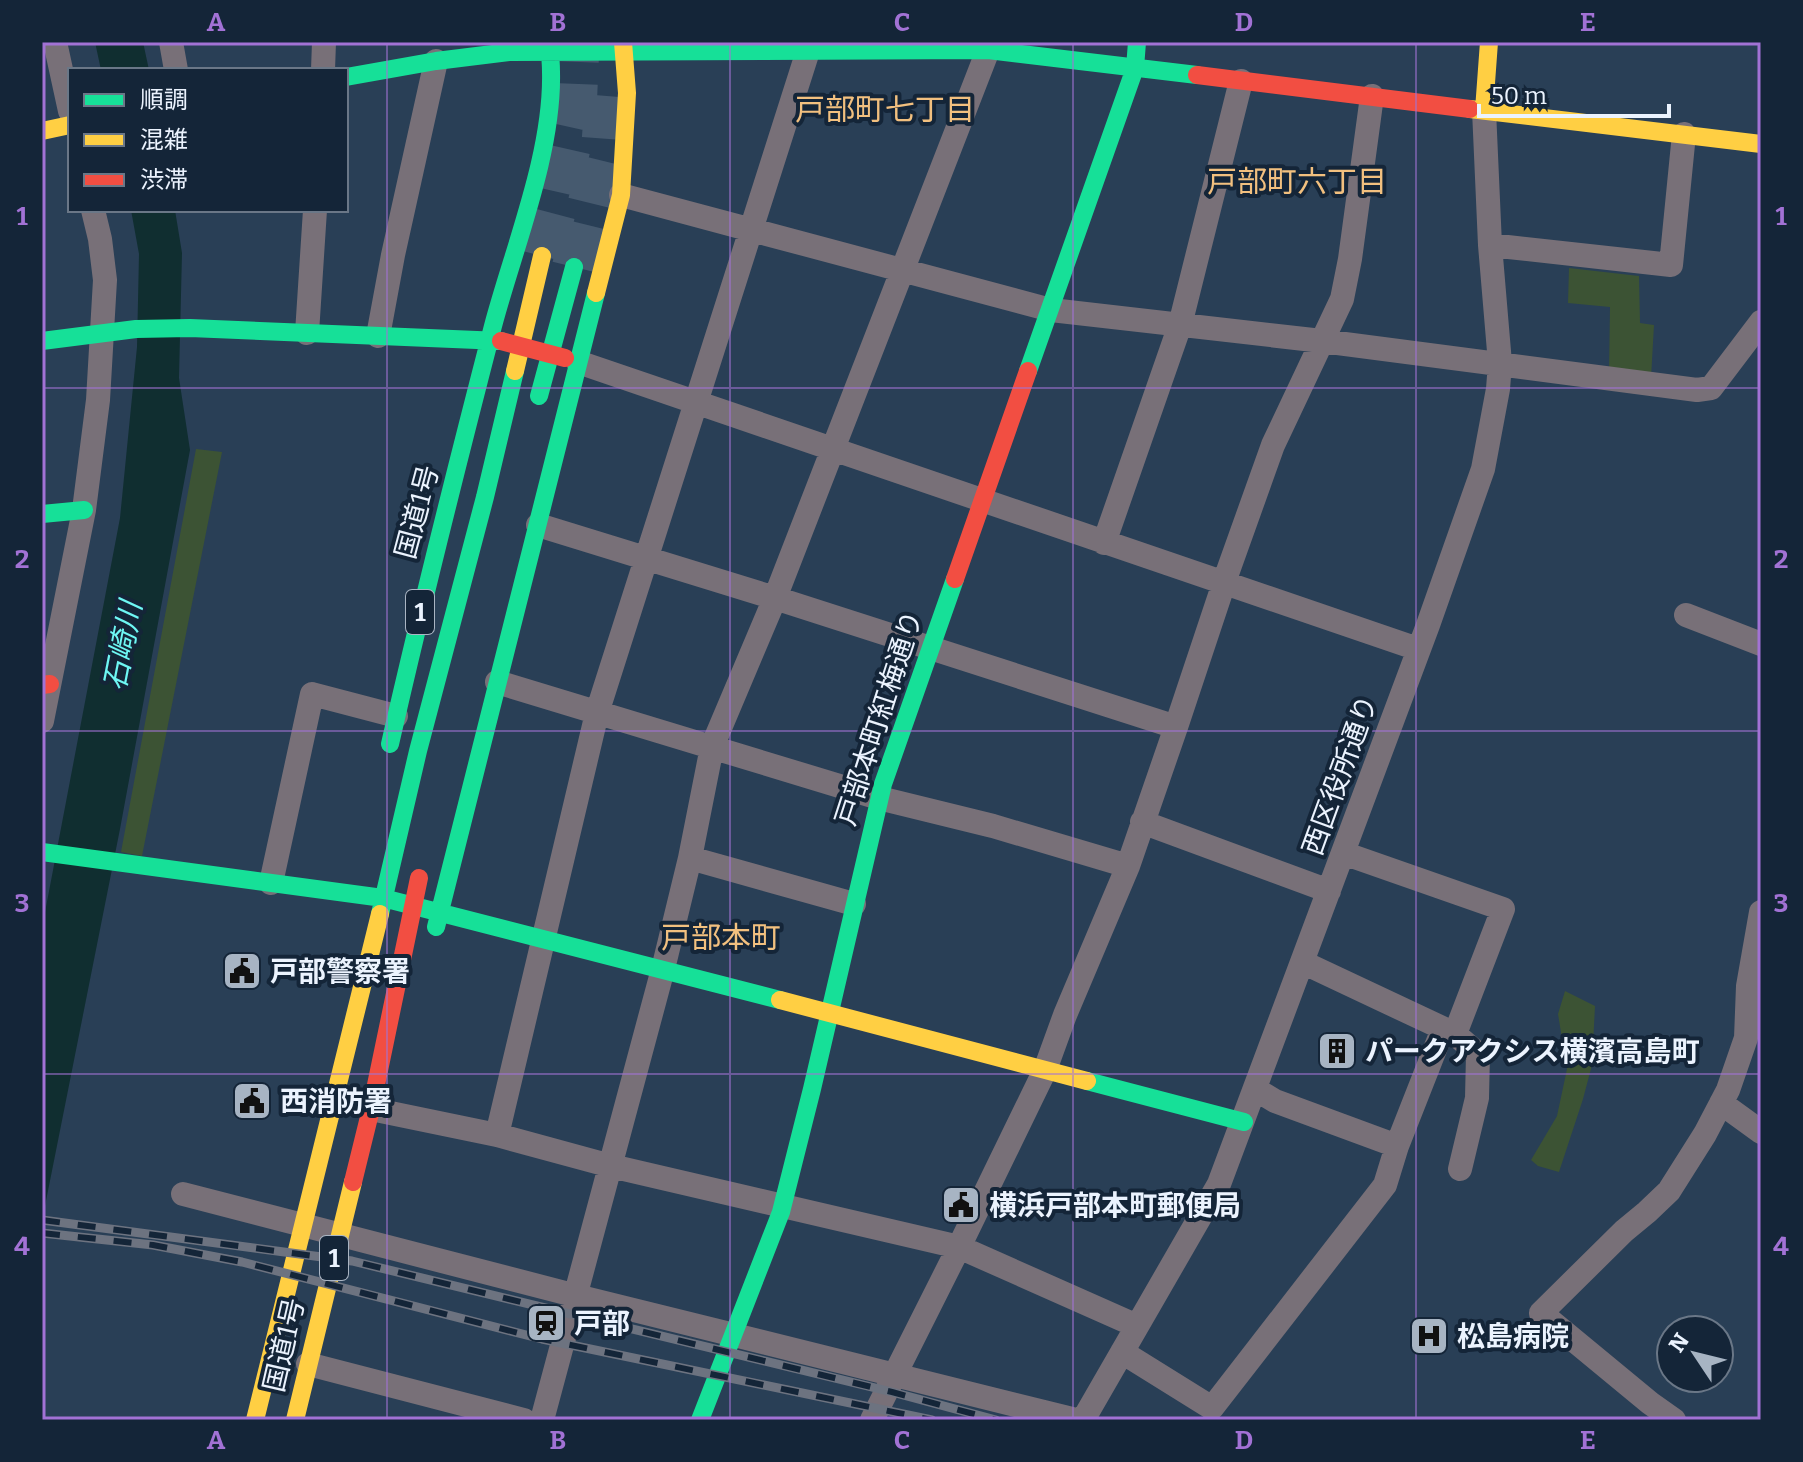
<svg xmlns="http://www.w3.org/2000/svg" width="1803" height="1462" font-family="Bitter,'Noto Sans JP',serif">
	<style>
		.green { fill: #3c5334 }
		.water { fill: #102e30 }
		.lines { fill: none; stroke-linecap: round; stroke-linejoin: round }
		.highway-tunnel { stroke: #465a6f; stroke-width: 44; stroke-dasharray: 44 22; stroke-linecap: butt }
		.street { stroke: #787078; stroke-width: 24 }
		.fast { stroke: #16e098; stroke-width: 18 }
		.slow { stroke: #ffcf43; stroke-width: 18 }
		.jam { stroke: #f24e42; stroke-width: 18 }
		.rail-casing { stroke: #6d7380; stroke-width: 9 }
		.rail { stroke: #142538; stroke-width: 6; stroke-dasharray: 18; stroke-linecap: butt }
		.jam-bridge { stroke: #f24e42; stroke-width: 18 }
		.grid { fill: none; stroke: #a272d5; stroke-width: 2; stroke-opacity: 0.55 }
		.labels { text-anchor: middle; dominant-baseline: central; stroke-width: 8; stroke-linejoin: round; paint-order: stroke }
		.shield { fill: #142538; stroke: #aab5c3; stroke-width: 2 }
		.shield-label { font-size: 26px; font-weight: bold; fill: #ebf3fe }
		.street-label { font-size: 28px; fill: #ebf3fe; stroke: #142538 }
		.poi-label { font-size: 28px; font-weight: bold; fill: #ebf3fe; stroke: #142538; text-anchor: start }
		.neighbourhood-label { font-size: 30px; fill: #f2c07f; stroke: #142538 }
		.water-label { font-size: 30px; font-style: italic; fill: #6ef7f4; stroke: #142538 }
		.neatline { fill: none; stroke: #a272d5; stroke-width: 3 }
		.grid-label { font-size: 26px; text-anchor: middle; font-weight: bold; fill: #a272d5 }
	</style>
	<rect width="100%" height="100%" fill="#293f56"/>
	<path class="green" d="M1569 268 1639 276 1640 323 1654 325 1651 378 1609 372 1610 307 1568 303Z
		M196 449 222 452 142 856 121 852Z
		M1565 991 1595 1006 1592 1065 1583 1099 1559 1172 1538 1166 1531 1160 1557 1116 1567 1069 1558 1014Z"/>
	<path class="water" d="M95 42H143L149 70H101Z
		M131 210H175L182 253 179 378 190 450 120 829 42 1221V928L120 518 137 347 139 254Z"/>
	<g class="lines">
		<path class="highway-tunnel" d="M542 256 557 199 574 123 577 55 574 42
			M574 267 603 150 607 96"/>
		<path class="street" d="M55 42 70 111
			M171 42 176 70
			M323 70 324 42
			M621 195 1051 310 1322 341 1697 390 1711 388 1761 322
			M1490 245 1671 265 1684 134
			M307 333 315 210
			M378 336 393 255 436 61
			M578 362 1418 649
			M538 525 775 598 1176 727
			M1104 543 1180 325 1241 81
			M1686 615 1761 644
			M497 682 879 798 993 826 1128 866
			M42 721 84 510 98 400 105 280 100 239 93 210
			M1142 822 1329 891
			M1343 853 1503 909 1455 1034
			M690 858 854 904
			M271 883 312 694 396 716
			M1302 962 1455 1034 1478 1054 1477 1098 1460 1169
			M1255 1089 1275 1101 1397 1146
			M1721 1103 1761 1132
			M371 1109 497 1135 611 1166 959 1247 1137 1326
			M497 1135 597 713 808 51
			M183 1194 577 1296 1076 1420
			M1122 1352 1212 1408 1385 1185 1397 1146 1443 1029
			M308 1364 524 1420
			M542 1420 663 969 690 858 712 747 775 598 988 50
			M872 1420 959 1247 1045 1070 1065 1015 1128 866 1176 727 1228 571 1273 445 1342 299 1350 259 1372 96
			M1083 1420 1219 1184 1428 625 1483 469 1498 389 1500 363 1490 245 1484 110
			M1674 1420 1650 1403 1541 1313 1624 1231 1647 1212 1669 1191 1705 1134 1728 1090 1746 1038 1748 986 1761 912"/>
		<path class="fast" d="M346 77 436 61 509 52 988 50 1197 75
			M42 341 136 329 190 328 501 341
			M1028 371 1135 68 1137 42
			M539 396 574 267
			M42 514 84 510
			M390 744C422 604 457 465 493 326 514 247 553 153 551 72 551 62 550 52 549 42
			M42 852 383 898 780 1000
			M380 914 418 751 485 497 515 371
			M436 927 596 293
			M1087 1081 1244 1122
			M700 1420 781 1212 812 1089 883 784 955 579"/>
		<path class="slow" d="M1470 109 1761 144
			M1484 110 1489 42
			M42 131 70 125
			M596 293 621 195 627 93 623 42
			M515 371 542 256
			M780 1000 1087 1081
			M255 1420 380 914
			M295 1420 353 1182"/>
		<path class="jam" d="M1197 75 1470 109
			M955 579 1028 371
			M42 685 50 684
			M353 1182 371 1109 419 878"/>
		<defs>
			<path id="rail" d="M42 1220 352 1261 892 1392 996 1420
				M42 1233 153 1245 242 1262 542 1339 932 1420"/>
		</defs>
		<use href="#rail" class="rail-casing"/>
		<use href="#rail" class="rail"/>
		<path class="jam-bridge" d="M501 341 565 358"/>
	</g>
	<path class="grid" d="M387 42V1420M730 42V1420M1073 42V1420M1416 42V1420M42 388H1761M42 731H1761M42 1074H1761"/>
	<defs>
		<symbol id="civic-square" viewBox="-11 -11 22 22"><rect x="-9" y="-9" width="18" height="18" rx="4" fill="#a7b4c3" stroke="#142538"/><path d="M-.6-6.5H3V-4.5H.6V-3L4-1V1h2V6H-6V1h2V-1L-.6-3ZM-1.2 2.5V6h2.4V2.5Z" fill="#111"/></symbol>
		<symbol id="building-square" viewBox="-11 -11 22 22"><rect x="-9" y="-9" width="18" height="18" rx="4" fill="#a7b4c3" stroke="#142538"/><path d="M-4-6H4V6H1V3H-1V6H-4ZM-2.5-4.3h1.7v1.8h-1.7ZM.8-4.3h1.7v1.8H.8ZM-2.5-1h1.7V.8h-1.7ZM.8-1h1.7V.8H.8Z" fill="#111"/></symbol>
		<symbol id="station-square" viewBox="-11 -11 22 22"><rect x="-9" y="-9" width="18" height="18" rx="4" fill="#a7b4c3" stroke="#142538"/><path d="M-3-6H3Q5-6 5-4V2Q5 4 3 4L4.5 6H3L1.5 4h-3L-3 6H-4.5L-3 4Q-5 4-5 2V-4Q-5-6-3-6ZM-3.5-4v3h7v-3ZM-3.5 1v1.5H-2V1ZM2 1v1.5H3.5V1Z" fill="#111"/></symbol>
		<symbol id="hospital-square" viewBox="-11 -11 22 22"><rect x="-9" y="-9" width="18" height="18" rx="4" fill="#a7b4c3" stroke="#142538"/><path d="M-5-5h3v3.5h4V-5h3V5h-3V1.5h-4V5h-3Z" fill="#111"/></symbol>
	</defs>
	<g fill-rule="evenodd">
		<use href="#civic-square" x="220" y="949" width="44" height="44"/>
		<use href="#building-square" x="1315" y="1029" width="44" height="44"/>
		<use href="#civic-square" x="230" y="1079" width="44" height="44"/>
		<use href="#civic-square" x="939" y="1183" width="44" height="44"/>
		<use href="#station-square" x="524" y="1301" width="44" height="44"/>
		<use href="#hospital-square" x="1407" y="1314" width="44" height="44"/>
	</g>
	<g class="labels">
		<g class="shield">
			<rect x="406" y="590" width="28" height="44" rx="6"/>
			<rect x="320" y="1236" width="28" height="44" rx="6"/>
		</g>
		<g class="shield-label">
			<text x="420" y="612">1</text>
			<text x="334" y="1258">1</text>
		</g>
		<g class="street-label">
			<text transform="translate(417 512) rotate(-75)">国道1号</text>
			<text transform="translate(879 718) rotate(-72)">戸部本町紅梅通り</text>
			<text transform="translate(1340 775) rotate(-70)">西区役所通り</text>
			<text transform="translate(284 1345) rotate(-77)">国道1号</text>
		</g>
		<g class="poi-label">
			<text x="270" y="971">戸部警察署</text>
			<text x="1365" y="1051">パークアクシス横濱高島町</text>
			<text x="280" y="1101">西消防署</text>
			<text x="989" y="1205">横浜戸部本町郵便局</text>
			<text x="574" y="1323">戸部</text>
			<text x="1457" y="1336">松島病院</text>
		</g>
		<g class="neighbourhood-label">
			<text x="885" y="110">戸部町七丁目</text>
			<text x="1297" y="182">戸部町六丁目</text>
			<text x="721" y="938">戸部本町</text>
		</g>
		<g class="water-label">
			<text transform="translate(123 646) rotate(-79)">石崎川</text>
		</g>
	</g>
	<rect width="1803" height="1462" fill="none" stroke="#142538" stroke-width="88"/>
	<rect x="68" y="68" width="280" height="144" fill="#142538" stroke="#6a7787" stroke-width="2"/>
	<rect x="84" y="94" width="40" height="12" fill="#16e098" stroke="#6a7787" stroke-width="2"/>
	<text x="140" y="108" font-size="24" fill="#ebf3fe">順調</text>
	<rect x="84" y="134" width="40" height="12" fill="#ffcf43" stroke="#6a7787" stroke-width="2"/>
	<text x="140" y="148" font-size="24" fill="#ebf3fe">混雑</text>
	<rect x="84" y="174" width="40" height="12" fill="#f24e42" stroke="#6a7787" stroke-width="2"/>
	<text x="140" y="188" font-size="24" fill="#ebf3fe">渋滞</text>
	<g transform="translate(1695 1354) rotate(305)"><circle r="38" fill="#142538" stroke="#6a7787" stroke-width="2"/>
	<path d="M0-6L14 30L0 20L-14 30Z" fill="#a7b4c3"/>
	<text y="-12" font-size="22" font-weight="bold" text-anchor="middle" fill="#ebf3fe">N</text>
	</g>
	<path d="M1479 104v12h190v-12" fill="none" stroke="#ebf3fe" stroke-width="4"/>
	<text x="1491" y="104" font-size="24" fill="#ebf3fe" stroke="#142538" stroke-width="6" paint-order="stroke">50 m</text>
	<rect x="44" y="44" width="1715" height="1374" class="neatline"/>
	<g class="grid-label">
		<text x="216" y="31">A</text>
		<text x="558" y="31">B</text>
		<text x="902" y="31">C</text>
		<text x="1244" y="31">D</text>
		<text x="1588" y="31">E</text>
		<text x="22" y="225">1</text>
		<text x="1781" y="225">1</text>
		<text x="22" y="568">2</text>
		<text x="1781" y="568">2</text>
		<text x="22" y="912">3</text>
		<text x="1781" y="912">3</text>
		<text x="22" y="1255">4</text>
		<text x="1781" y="1255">4</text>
		<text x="216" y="1449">A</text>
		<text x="558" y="1449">B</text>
		<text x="902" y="1449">C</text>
		<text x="1244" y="1449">D</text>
		<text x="1588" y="1449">E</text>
	</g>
</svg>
